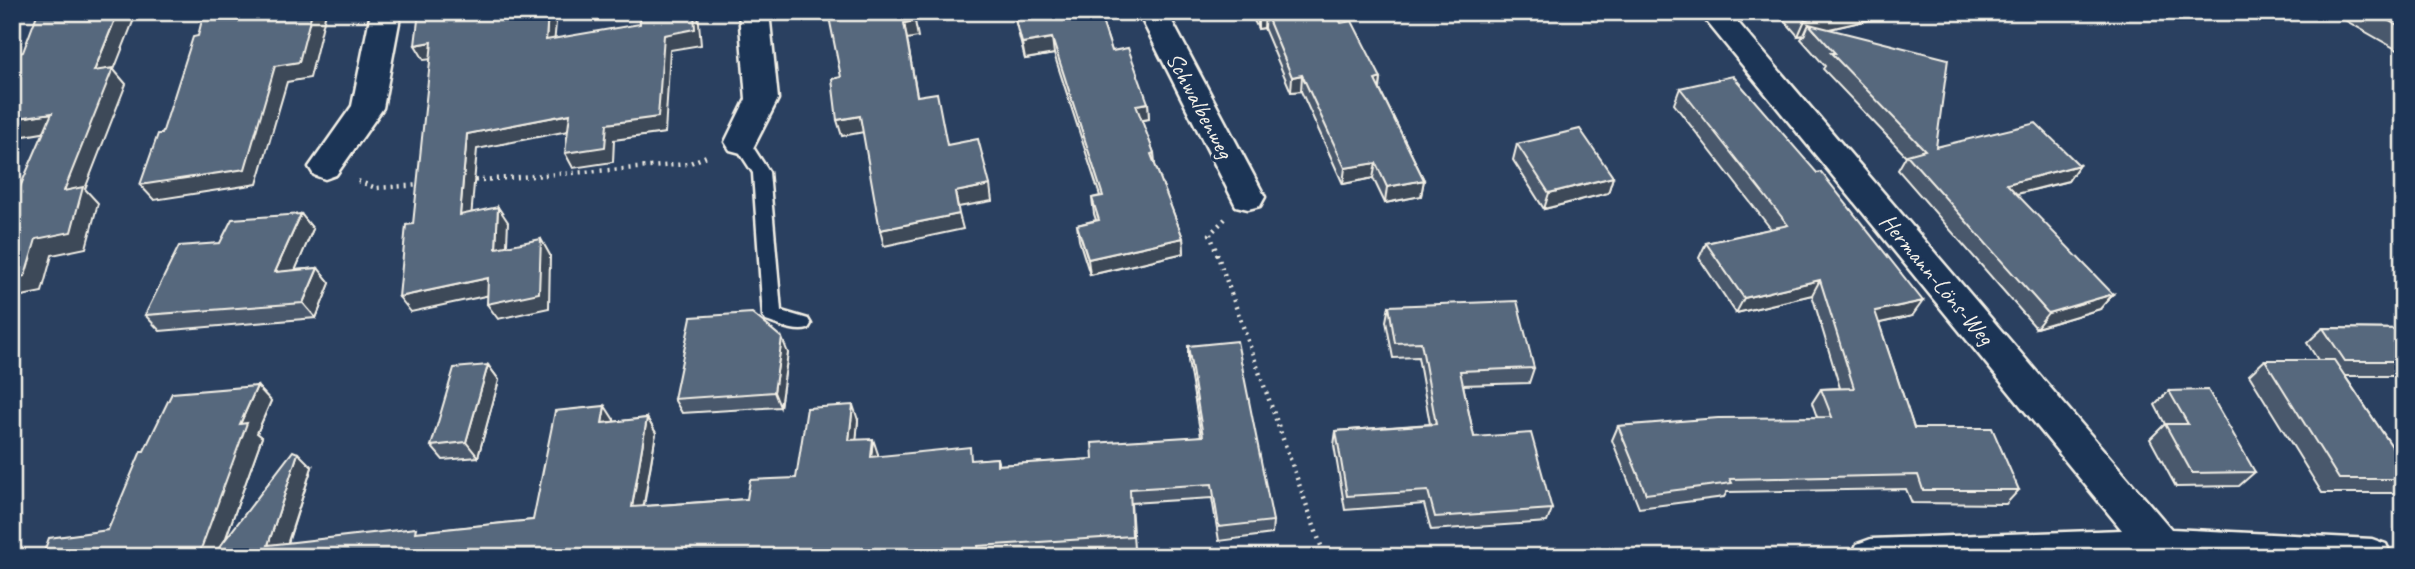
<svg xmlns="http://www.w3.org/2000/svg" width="2415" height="569" font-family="Caveat,sans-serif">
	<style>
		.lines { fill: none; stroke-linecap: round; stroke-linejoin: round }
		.service-casing { stroke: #f4f1e8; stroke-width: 5 }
		.minor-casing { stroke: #f4f1e8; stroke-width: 5 }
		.path { stroke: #f4f1e8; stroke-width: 4.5; stroke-dasharray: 2 5; stroke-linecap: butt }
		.service { fill: #1d3557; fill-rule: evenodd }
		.minor { fill: #1d3557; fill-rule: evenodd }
		.wall { fill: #4a596c; stroke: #f4f1e8; stroke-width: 2 }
		.shaded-wall { fill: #3c4858; stroke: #f4f1e8; stroke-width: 2 }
		.building { fill: #56677d; stroke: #f4f1e8; stroke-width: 2 }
		.labels { text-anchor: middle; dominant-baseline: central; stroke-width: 6; stroke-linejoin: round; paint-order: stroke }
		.street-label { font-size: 24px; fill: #f4f1e8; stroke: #1d3557 }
	</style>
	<rect width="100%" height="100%" fill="#2a4060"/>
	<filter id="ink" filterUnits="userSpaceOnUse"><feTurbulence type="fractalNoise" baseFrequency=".0143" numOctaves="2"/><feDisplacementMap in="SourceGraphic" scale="14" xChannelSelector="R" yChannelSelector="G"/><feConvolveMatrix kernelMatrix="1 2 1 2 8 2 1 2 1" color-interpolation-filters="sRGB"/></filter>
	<g filter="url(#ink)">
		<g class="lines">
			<defs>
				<path id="service" d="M741 136 747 138 769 172 781 311 808 319 811 324 808 329C796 333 778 325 766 321L763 316 753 173 733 142Z"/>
				<path id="minor" d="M371 12H401L383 108 336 175 325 179 314 175 309 167 352 106Z
					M739 12H769L778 99 752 150 741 153 730 150 725 142 746 99Z
					M1138 12H1167L1265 197 1260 206 1248 209 1236 206Z
					M1699 12H1729L2171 529 2372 539 2386 544 2392 557H1851L1857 544 1871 539 2122 530Z"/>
			</defs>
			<use href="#service" class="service-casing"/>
			<use href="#minor" class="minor-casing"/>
			<path class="path" d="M358 181 376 188 421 185
				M468 181 688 164 709 155
				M1225 219 1210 234 1325 557"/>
			<use href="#service" class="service"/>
			<use href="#minor" class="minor"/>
		</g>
		<path class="wall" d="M1013 12H1099L1112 51 1148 103 1149 119 1141 120 1154 153 1155 165 1183 238 1184 253 1090 275 1079 240 1077 225 1096 220 1094 214 1092 198 1100 196 1054 54 1025 59Z
			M1250 12H1335L1341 23 1381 78 1380 90 1424 180 1421 196 1385 203 1373 178 1343 184 1301 91 1291 92 1264 28 1258 29Z
			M1777 12H1892L1891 15 1830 29 1936 147 2079 165 2068 181 2017 194 2100 309 2036 328 1898 170 1906 156 1823 69 1825 66 1801 39 1804 35 1798 36Z
			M2349 12H2403V53L2343 19Z
			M1680 88 1912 316 1879 323 1914 428 2019 490 2006 504 1912 503 1906 489 1727 492 1724 497 1639 508 1612 440 1618 426 1817 417 1812 403 1821 389 1840 388 1812 295 1736 313 1699 258 1706 243 1771 229 1674 104Z
			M1517 144 1613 177 1608 193 1544 209 1513 160Z
			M301 214 313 229 295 270 318 268 330 283 316 318 160 331 145 315 220 243Z
			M1389 306 1534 368 1529 383 1463 385 1474 437 1552 509 1547 522 1431 530 1424 504 1345 510 1334 445 1336 431 1430 424 1418 357 1393 358 1386 321Z
			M2323 328 2403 329V376H2345L2403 463V487L2394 493H2322L2249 375 2265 360H2318L2307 343Z
			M1188 346 1273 521 1272 534 1219 541 1212 498 1131 503 1134 549 1019 557H42L108 530 144 451 257 386 271 401 257 433 262 437 225 540 312 467 288 543 419 532 533 520 614 420V422L647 418 656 433 644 506 747 499 796 478 858 420 856 440 878 454V457L974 460 997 458 999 465 1093 459 1201 436 1188 361Z
			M788 353 780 407 682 413 674 399Z
			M488 365 499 380 478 457 443 460 431 446Z
			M2169 391 2255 472 2239 486 2176 487 2150 439 2165 424 2155 405Z"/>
		<path class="shaded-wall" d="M118 12H135L136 14 114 70 126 84 85 189 98 203 86 248 52 255 42 292 12 298V279L64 191 94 71Z
			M312 12H326L310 78 287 82 257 184 154 200 140 185Z
			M548 12H557L553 56 546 40Z
			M694 12H698L701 45 670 50 665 133 614 140 613 162 573 168 565 153 607 124 664 35Z
			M1265 12 1264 28 1258 29V13Z
			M1841 12H1892L1891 15 1816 32 1809 24 1804 35 1798 36 1805 20Z
			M915 21 918 37 907 39 920 112 904 23Z
			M1052 38 1054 54 1025 59 1022 43Z
			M432 42 441 58 424 60 415 45Z
			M1302 75 1301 91 1291 92 1292 77Z
			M1381 78 1379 94 1375 80Z
			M1148 103 1149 119 1137 121 1136 105Z
			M52 113 66 129 12 138V119Z
			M570 114 578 129 477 149 470 230 460 215 467 134Z
			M860 116 864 132 842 136 837 120Z
			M1154 153 1155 169 1151 154Z
			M1376 163 1373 178 1343 184 1345 168Z
			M2079 165 2068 181 1997 199 2007 184Z
			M1613 177 1608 193 1544 209 1549 193Z
			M1424 180 1421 196 1385 203 1387 187Z
			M990 185 992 201 958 207 955 192Z
			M498 207 508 222 506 264 496 248Z
			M301 214 313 229 288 287 275 272Z
			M959 214 963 229 884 246 880 230Z
			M1183 238 1184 253 1090 275 1088 259Z
			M541 239 550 255 549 308 498 319 487 304Z
			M318 268 330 283 316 318 303 303Z
			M488 278 499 293 411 312 399 297Z
			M1820 280 1812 295 1736 313 1744 298Z
			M2113 294 2100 309 2036 328 2048 313Z
			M1923 301 1912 316 1866 326 1875 311Z
			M782 338 788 353 780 407 774 392Z
			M488 365 499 380 478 457 466 442Z
			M257 386 271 401 257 433 262 437 219 557H198L240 424Z
			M853 405 858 420 855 455 849 440Z
			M605 406 614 420 612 437 602 423Z
			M647 418 656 433 641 521 632 507Z
			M873 439 878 454 876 472 871 457Z
			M298 453 312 467 283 557 268 545Z"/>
		<path class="building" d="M38 12H118L94 71 113 68 64 191 83 187 71 232 36 239 25 276 12 279V201H14L52 113 12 119V70L20 53 23 52Z
			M204 12H312L299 62 275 66 245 169 140 185 158 134H162L193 37 198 36Z
			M419 12H548L546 40 640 24V12H694L695 29 664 35 658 117 607 124 605 147 565 153 570 114 467 134 460 215 498 207 496 248 541 239 539 293 487 304 488 278 399 297 406 225 413 224 432 42 415 45Z
			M828 12H913L915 21 904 23 917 96 937 93 947 145 978 139 990 185 955 192 959 214 880 230 860 116 837 120 832 79 841 77Z
			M1014 12H1099L1112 51 1128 48 1148 103 1136 105 1154 153 1151 154 1183 238 1088 259 1077 225 1099 220 1092 198 1103 196 1052 38 1022 43Z
			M1265 12H1335L1341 23 1352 21 1381 78 1375 80 1424 180 1387 187 1376 163 1345 168 1302 75 1292 77Z
			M1798 12H1841L1805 20Z
			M2374 12H2403V29Z
			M1809 24 1948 59 1936 147 2036 123 2079 165 2007 184 2113 294 2048 313 1907 155 1925 150 1831 53H1835Z
			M1733 76 1817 173 1821 172 1923 301 1875 311 1914 428H1992L2019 490H1923L1918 475 1730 479 1732 483 1646 494 1618 426 1718 418 1832 417 1821 389 1854 388 1820 280 1744 298 1706 243 1788 225 1680 88Z
			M1580 129 1613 177 1549 193 1517 144Z
			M301 214 275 272 318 268 303 303 145 315 179 246 220 243 232 219Z
			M1517 301 1534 368 1460 371 1474 437 1531 433 1552 509 1435 517 1428 491 1347 496 1336 431 1436 424 1421 342 1395 343 1389 306Z
			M752 313 782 338 774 392 674 399 691 317Z
			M2323 328 2403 329V361H2345Z
			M1237 341 1273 521 1219 527 1212 484 1130 489 1132 536 978 546V556L967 557H212L293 451 298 453 268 545 416 528 415 532 533 520 555 411 605 406 602 423 647 418 632 507 747 499 750 480 796 478 807 408 853 405 849 440 873 439 871 457 970 447 971 460 997 458V465L1093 459 1092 443 1203 436 1188 346Z
			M2265 360H2334L2403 463V479H2339Z
			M488 365 466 442 431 446 454 368Z
			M257 386 240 424 247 423 198 557H42L49 538 108 530 141 451H144L172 393Z
			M2208 390 2255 472 2192 473 2165 424H2188L2169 391Z"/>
	</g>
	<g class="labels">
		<g class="street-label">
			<text transform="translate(1200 105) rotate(62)">Schwalbenweg</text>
			<text transform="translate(1937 279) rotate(50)">Hermann-Löns-Weg</text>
		</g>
	</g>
	<rect width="2415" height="569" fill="none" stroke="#1d3557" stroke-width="42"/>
	<rect x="21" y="21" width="2373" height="527" fill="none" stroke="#f4f1e8" stroke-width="2.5" filter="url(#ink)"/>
</svg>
